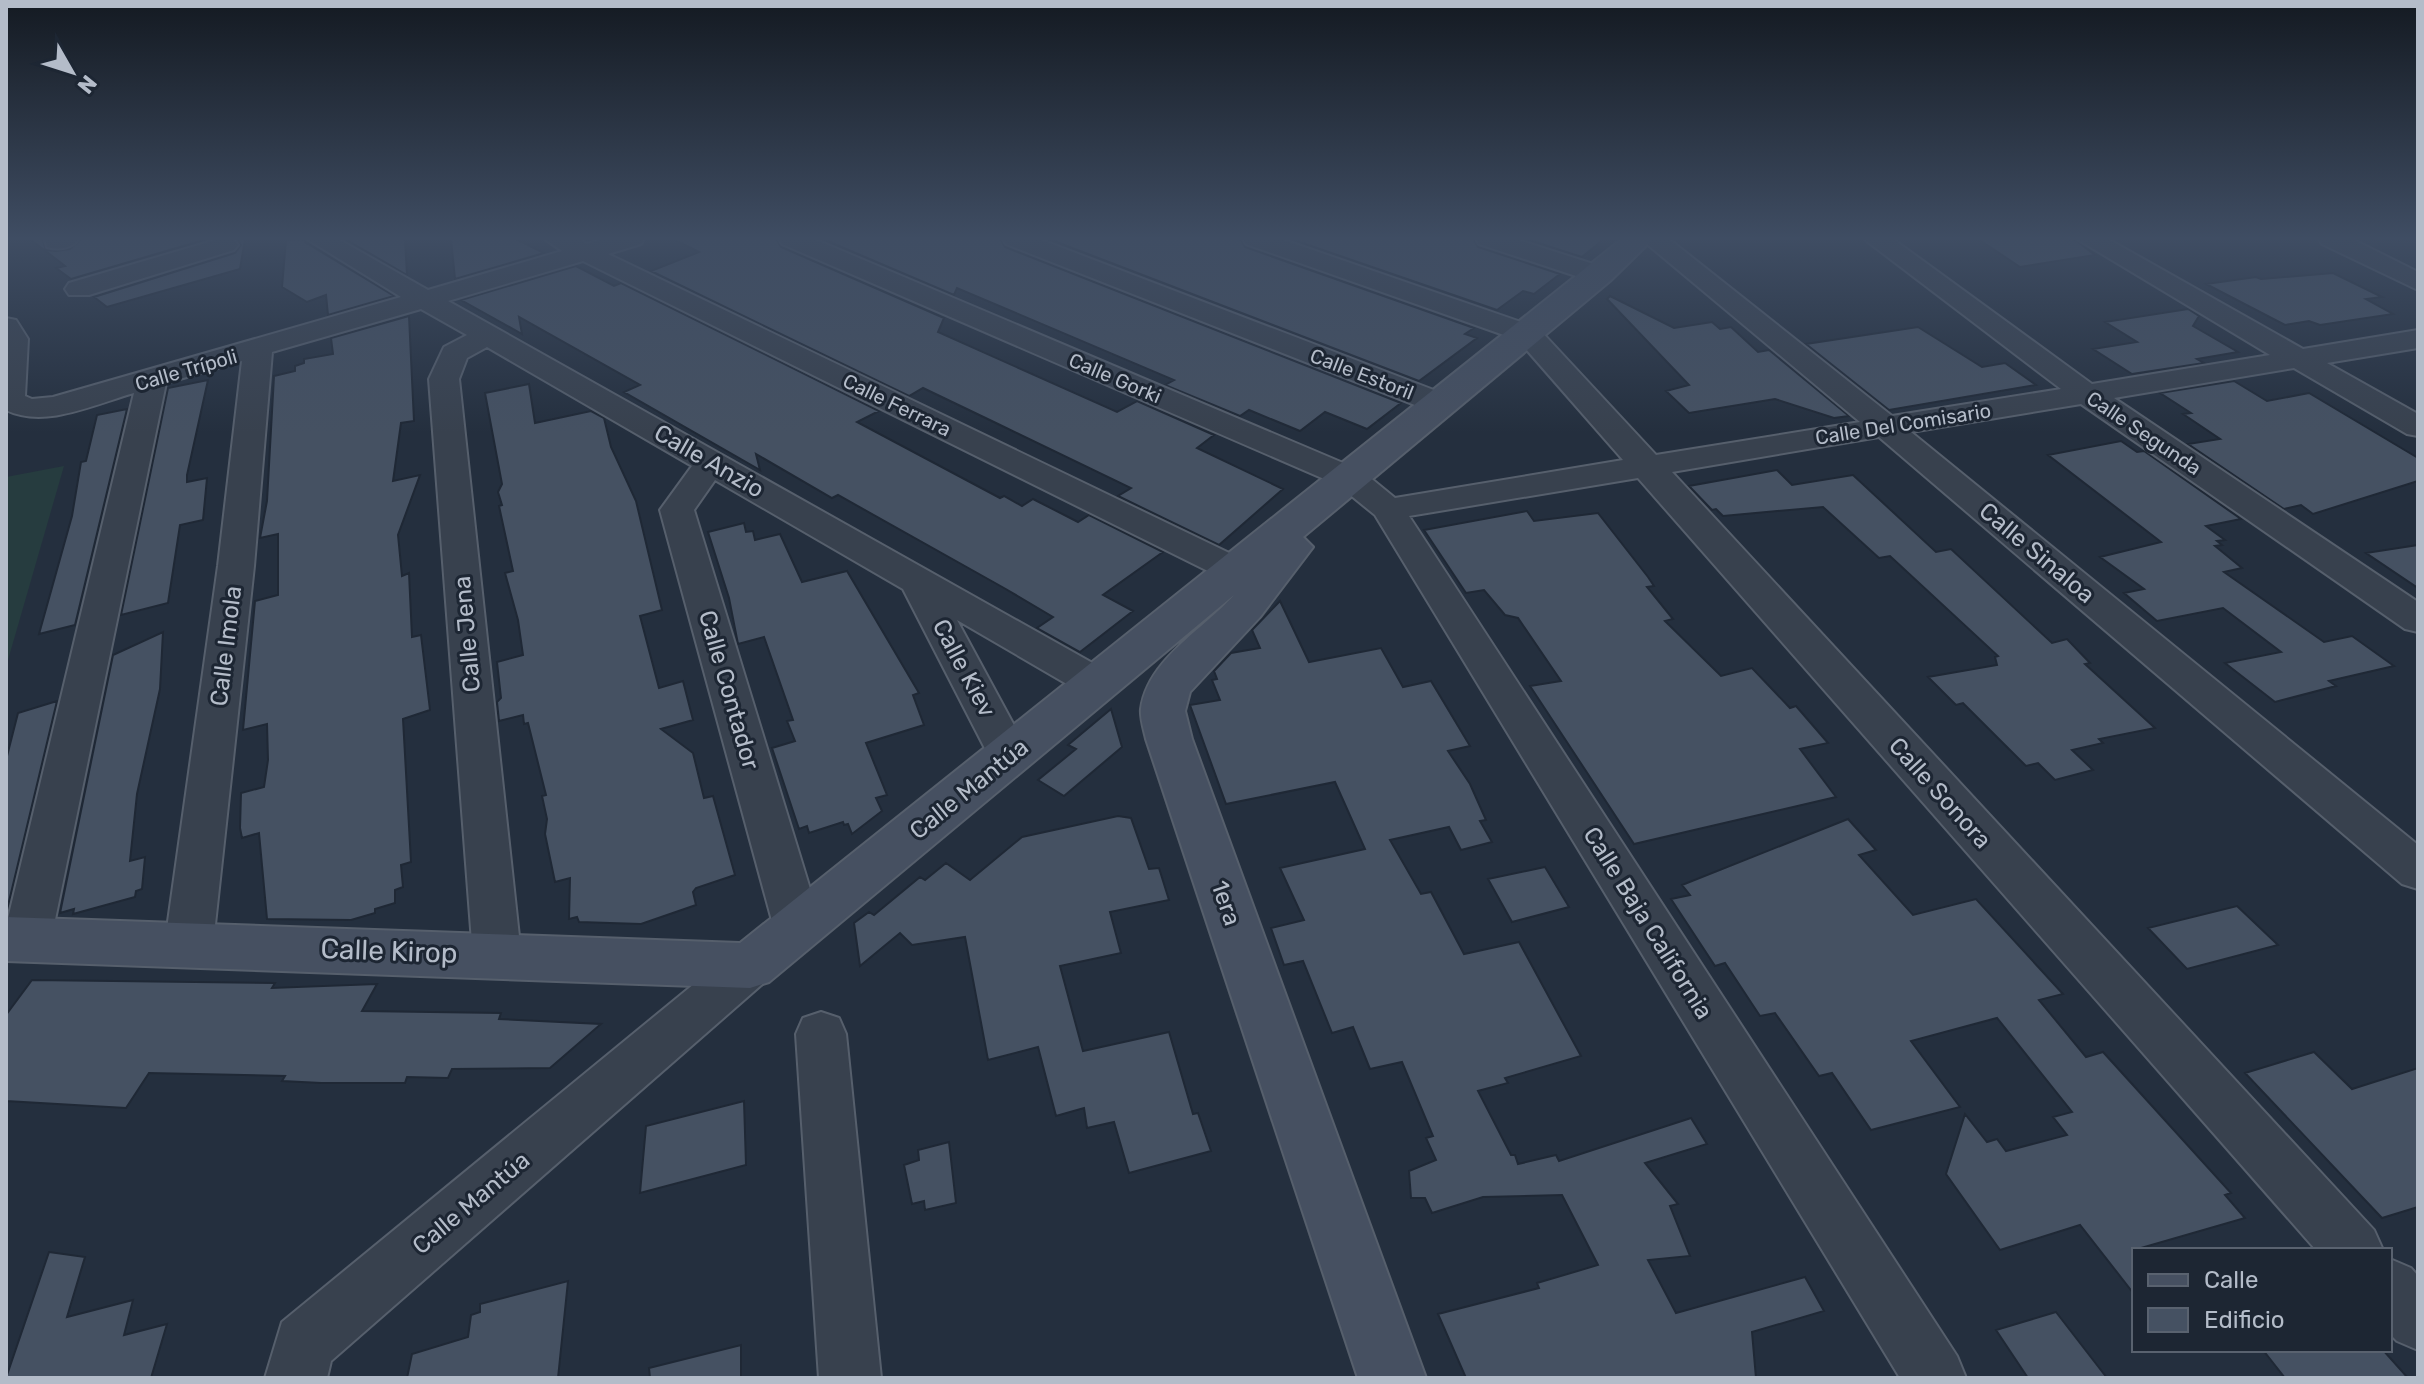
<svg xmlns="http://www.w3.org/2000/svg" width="2424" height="1384" font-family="Rubik,sans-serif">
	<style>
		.green { fill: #263c3f }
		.building { fill: #455162; stroke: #1f2835; stroke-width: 2 }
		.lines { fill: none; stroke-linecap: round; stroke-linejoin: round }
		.street-casing { stroke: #565f6c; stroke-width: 4 }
		.secondary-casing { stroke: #565f6c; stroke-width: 4 }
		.street { fill: #38414e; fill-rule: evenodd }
		.secondary { fill: #465061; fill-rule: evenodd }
		.labels { text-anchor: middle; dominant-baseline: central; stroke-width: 6; stroke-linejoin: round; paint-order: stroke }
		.far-street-label { font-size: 20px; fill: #b4bcc9; stroke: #1d2633 }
		.street-label { font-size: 24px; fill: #b4bcc9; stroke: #1d2633 }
		.near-street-label { font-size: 28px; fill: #b4bcc9; stroke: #1d2633 }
	</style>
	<rect width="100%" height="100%" fill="#242f3e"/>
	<path class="green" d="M64 466 6 667V477Z"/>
	<path class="building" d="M30 239H42L46 250 56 251 70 249 81 239H207L71 279 56 268 65 266Z
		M237 239H245L240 269 107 307 94 297 235 253 241 245Z
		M304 239 305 242 394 296 328 315 326 295 307 302 282 287 286 240Z
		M345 239H405L407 275Z
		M451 239H516L544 253 455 279Z
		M673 239H776L781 247 944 318 938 332 1117 412 1137 401 1214 435 1197 448 1283 489 1219 545 1118 496 1131 488 996 423 923 388 909 396 651 271 699 252Z
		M823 239H1000L1005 247 1401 403 1367 429 1325 412 1300 431 1249 410 1240 416 1165 385 1174 380 957 288 954 295Z
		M1049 239H1240L1245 247 1474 328 1465 334 1477 338 1419 381Z
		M1291 239H1473L1478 247 1560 274 1534 294 1523 291 1497 310Z
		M1526 239H1604L1582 257Z
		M1978 239H2074L2095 255 2020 267Z
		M576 266 614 286 621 283 879 411 857 422 1000 498 1004 496 1022 506 1033 499 1078 522 1089 515 1163 552 1103 595 1133 611 1080 652 1037 628 1053 617 1004 588 838 495 832 498 756 454 760 470 624 392 640 385 519 317 522 334 461 300Z
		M2333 273 2382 297 2366 299 2393 314 2320 325 2309 321 2285 325 2206 284 2256 277 2261 279Z
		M1610 296 1674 328 1712 322 1720 329 1731 327 1758 352 1769 350 1849 416 1834 418 1775 399 1689 413 1666 391 1689 385 1607 299Z
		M2188 309 2199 316 2193 326 2238 352 2197 359 2204 363 2132 374 2093 349 2137 342 2105 322Z
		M409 316 414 421 401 423 393 481 420 475 398 535 402 576 409 573 412 637 421 635 430 710 403 719 411 862 401 865 403 887 395 890V903L375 909V913L351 920 267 919 259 833 242 838 240 828 241 793 264 787 268 760 267 724 243 730 255 601 278 595V534L260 538 267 501 274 376 295 371V366L304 363V359L333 354 331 338Z
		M1918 327 1982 367 2005 363 2036 385 1889 410 1806 344Z
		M208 380 187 475V482L207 478 203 520 180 525 168 603 121 615 168 388Z
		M2234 381 2267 401 2309 393 2418 458V481L2313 514 2301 505 2284 509 2188 444 2220 439 2183 414 2191 413 2160 393Z
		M529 384 535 423 591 411 604 418 611 447 636 501 662 610 640 616 659 688 683 681 693 720 661 729 693 753 704 798 713 796 735 875 696 888 693 892 696 905 641 924 579 922 577 917 569 919 570 878 555 882 545 834 547 819 542 796 546 795 528 723 524 724 523 715 499 721 497 702 501 698 497 662 523 655 518 620 505 573 513 571 499 506 502 505 498 492 502 484 485 393Z
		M127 409 75 625 39 634 72 516 81 462 86 461 97 415Z
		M2121 441 2137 452 2144 451 2241 519 2206 526 2225 540 2217 541 2222 545 2215 546 2242 568 2224 572 2324 642 2352 636 2394 666 2329 681 2336 686 2275 702 2225 663 2281 652 2223 608 2157 621 2124 593 2144 589 2100 557 2161 542 2048 455Z
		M1777 470 1792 485 1853 475 1936 552 1951 549 2052 643 2067 639 2090 663 2085 664 2155 728 2099 739 2103 743 2072 750 2093 770 2055 780 2038 763 2026 766 1963 703 1956 705 1928 677 1997 665 1995 657 1998 656 1890 556 1879 558 1823 507 1723 516 1716 509 1712 510 1689 486Z
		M1527 511 1534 521 1598 513 1648 577 1654 586 1647 587 1673 619 1665 621 1721 676 1752 668 1790 708 1796 706 1828 743 1800 749 1836 797 1634 844 1530 686 1561 681 1518 618 1505 615 1484 590 1466 593 1424 530Z
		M744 523 746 532 753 531 755 540 780 534 802 582 847 571 919 693 913 695 924 725 866 743 887 795 876 798 882 811 852 834 848 824 844 825 843 822 809 833 807 826 799 829 772 748 795 741 787 721 793 720 764 637 738 644 729 598 708 532Z
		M2418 545V588L2366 553Z
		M1280 601 1309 662 1381 648 1403 687 1431 681 1470 746 1448 751 1470 784 1486 820 1480 821 1492 842 1461 850 1449 827 1390 840 1421 894 1431 892 1464 954 1519 942 1581 1056 1505 1078 1508 1083 1478 1091 1511 1155H1515L1518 1164 1556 1155 1559 1161 1691 1118 1707 1144 1645 1163 1678 1204 1670 1206 1690 1256 1648 1260 1676 1313 1805 1277 1824 1311 1752 1332 1756 1378H1466L1438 1314 1539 1288 1537 1283 1598 1265 1562 1195 1483 1197 1432 1213 1425 1198H1411L1409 1171 1436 1160 1426 1138 1433 1136 1402 1062 1370 1069 1353 1027 1332 1033 1303 961 1284 965 1271 928 1304 920 1280 868 1365 849 1335 782 1226 804 1190 705 1220 700 1212 680 1217 679 1214 671 1231 653 1260 648 1252 630Z
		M163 632 160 689 137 794 130 861 145 857 142 889 136 891 135 897 73 914 74 909 60 913 113 655Z
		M57 701 6 914V760L18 713Z
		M1111 709 1122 747 1064 796 1038 780 1076 749 1068 745Z
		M1118 816 1131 818 1149 869 1159 868 1169 900 1110 912 1121 953 1060 966 1083 1051 1169 1032 1193 1114 1198 1113 1211 1151 1129 1173 1114 1122 1087 1128 1084 1108 1056 1116 1038 1047 988 1060 965 937 912 945 900 933 860 966 854 923 869 912 874 915 920 877 925 880 946 863 970 880 1022 837Z
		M1848 819 1876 850 1859 855 1913 915 1976 899 2063 994 2039 1000 2086 1057 2103 1052 2231 1193 2225 1195 2245 1218 2134 1250V1294L2080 1225 2000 1250 1946 1174 1965 1114 1987 1142 1997 1139 2006 1151 2067 1135 2053 1117 2072 1112 1997 1018 1911 1041 1960 1107 1871 1130 1832 1073 1819 1076 1775 1013 1760 1016 1725 963 1715 966 1671 899 1690 895 1682 885Z
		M1545 867 1569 907 1512 922 1488 879Z
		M2237 906 2278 945 2187 969 2148 928Z
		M32 980 275 983 272 988 377 984 362 1011 501 1013 499 1019 601 1024 550 1068 452 1069 448 1078 407 1077 405 1083H321L282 1081 285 1076 149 1073 126 1108 6 1101V1015Z
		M2314 1052 2352 1089 2418 1068V1207L2382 1218 2245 1073Z
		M744 1101 746 1165 640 1193 646 1126Z
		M949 1142 956 1203 925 1210 924 1201 912 1204 904 1165 919 1160 918 1150Z
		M49 1252 85 1257 67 1317 133 1300 124 1335 167 1324 151 1378H6Z
		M568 1281 558 1378H407L412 1354 468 1337 471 1315 480 1312V1304Z
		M2056 1312 2107 1378H2028L1996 1330Z
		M741 1345V1378H650L649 1368Z
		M2263 1350H2383L2408 1378H2285Z"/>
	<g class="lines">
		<defs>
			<path id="street" d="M45 239H78C72 249 58 250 47 247Z
				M307 239H338L428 290 562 251 545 239H578L587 244 603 239H644L641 244 608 254 1250 563 1255 571 1250 579 1237 582 1224 579 583 261 448 301 1112 674 1118 684 1112 694 1098 697 1084 694 957 620 1030 755 1024 766 1009 770 994 766 903 589 715 480 694 510 822 928 815 942 798 947 781 942 774 928 660 510 692 466 487 347 467 358 459 379 521 955 514 969 497 975 480 969 473 955 429 379 444 347 467 335 421 309 272 352 254 566 213 943 206 957 189 963 172 957 165 943 218 566 242 361 166 383 51 939 44 953 27 959 10 953 6 927 134 393C95 404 45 429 6 410V318L16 320 28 339 25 396 32 399 53 397 401 297Z
				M779 239H814L1362 471 1395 498 1623 460 1518 340 1246 244 1243 239H1281L1538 328 1656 455 1860 422 1641 239H1669L1892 416 2061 389 1864 239H1893L2092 384 2270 355 2077 239H2108L2303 349 2418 330V348L2327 363 2418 414V436L2407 434 2294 368 2114 398 2418 602V632L2405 629 2081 404 1911 432 2418 845V889L2402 884 1879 437 1672 472 2374 1230 2383 1250H2316L1638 478 1409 516 1957 1356 1966 1378H1900L1375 515 1338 485 782 244Z
				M1003 239H1039L1452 397 1456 404 1452 411H1430L1006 244Z
				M1476 239H1515L1609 269 1613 275 1609 281H1591L1479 244Z
				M2319 239H2352L2418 272V290L2322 244Z
				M216 240H234L238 245 234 250 89 295H69L65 289 69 283Z
				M750 946 767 952 774 966 767 980 331 1361 327 1378H265L282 1322 733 952Z
				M821 1012 839 1018 846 1034 881 1378H819L796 1034 803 1018Z
				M2390 1259 2411 1268 2418 1276V1350L2397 1341 2390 1334Z"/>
			<path id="secondary" d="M1622 239H1653L1610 281 1303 537 1313 547 1260 617 1190 692 1185 711 1192 739 1426 1378H1358L1146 739C1144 730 1140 718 1141 709 1147 660 1204 629 1234 595L769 982 750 988 6 961V917L740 943Z"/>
		</defs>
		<use href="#street" class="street-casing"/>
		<use href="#secondary" class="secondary-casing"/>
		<use href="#street" class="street"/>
		<use href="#secondary" class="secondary"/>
	</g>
	<linearGradient id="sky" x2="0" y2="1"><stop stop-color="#141a22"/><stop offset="0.55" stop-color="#3f4d63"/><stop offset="1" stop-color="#3f4d63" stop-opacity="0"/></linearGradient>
	<rect width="2424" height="433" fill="url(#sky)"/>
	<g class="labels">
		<g class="far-street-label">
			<text transform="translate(186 370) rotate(-16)">Calle Trípoli</text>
			<text transform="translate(1362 374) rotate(21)">Calle Estoril</text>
			<text transform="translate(1115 378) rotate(23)">Calle Gorki</text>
			<text transform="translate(897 405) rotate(26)">Calle Ferrara</text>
			<text transform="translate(1903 424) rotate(-9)">Calle Del Comisario</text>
			<text transform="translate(2144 433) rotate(34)">Calle Segunda</text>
		</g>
		<g class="street-label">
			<text transform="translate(709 461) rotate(30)">Calle Anzio</text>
			<text transform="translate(2037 553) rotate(40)">Calle Sinaloa</text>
			<text transform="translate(467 634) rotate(-95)">Calle Jena</text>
			<text transform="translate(226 646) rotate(-83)">Calle Imola</text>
			<text transform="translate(964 668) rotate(62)">Calle Kiev</text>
			<text transform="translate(729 690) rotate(74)">Calle Contador</text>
			<text transform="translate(969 789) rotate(-39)">Calle Mantúa</text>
			<text transform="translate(1940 793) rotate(48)">Calle Sonora</text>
			<text transform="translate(1226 903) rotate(71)">1era</text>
			<text transform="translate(1648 923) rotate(58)">Calle Baja California</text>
			<text transform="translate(471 1203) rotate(-40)">Calle Mantúa</text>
		</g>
		<g class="near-street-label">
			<text transform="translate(389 951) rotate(2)">Calle Kirop</text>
		</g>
	</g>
	<rect width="2424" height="1384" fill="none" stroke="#b4bcc9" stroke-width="16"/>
	<rect x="2132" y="1248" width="260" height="104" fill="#1d2633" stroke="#59626f" stroke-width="2"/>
	<rect x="2148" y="1274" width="40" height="12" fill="#465061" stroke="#59626f" stroke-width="2"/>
	<text x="2204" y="1288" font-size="24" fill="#b4bcc9">Calle</text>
	<rect x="2148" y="1308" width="40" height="24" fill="#455162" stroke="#59626f" stroke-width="2"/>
	<text x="2204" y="1328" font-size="24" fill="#b4bcc9">Edificio</text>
	<g transform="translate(72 72) rotate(129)" stroke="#1d2633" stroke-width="6" paint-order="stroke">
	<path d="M0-6L14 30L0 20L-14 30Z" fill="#b4bcc9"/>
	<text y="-12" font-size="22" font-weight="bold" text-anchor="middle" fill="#b4bcc9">N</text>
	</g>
</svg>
